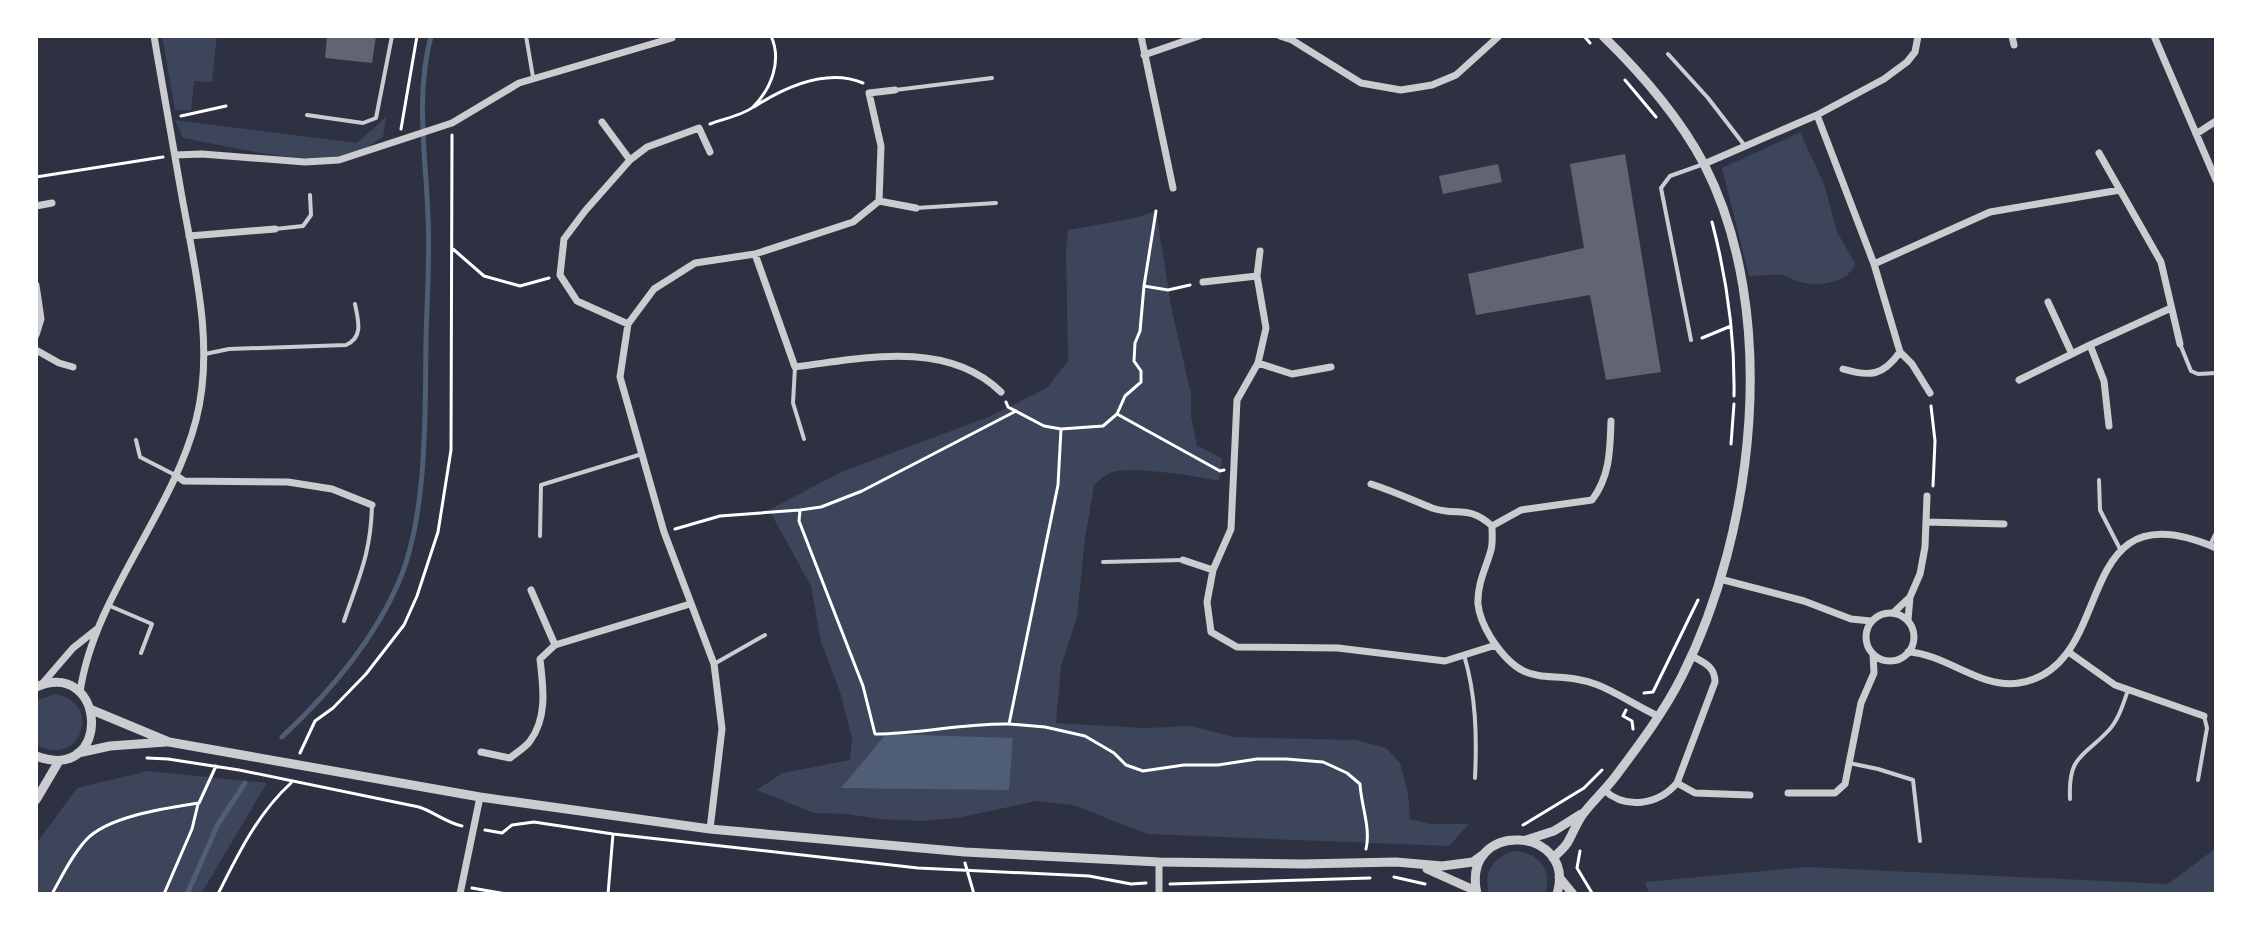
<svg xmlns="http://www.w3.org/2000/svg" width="2252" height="930" font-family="'Roboto Serif',serif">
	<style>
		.green { fill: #3c4559 }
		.water { fill: #4f5d75 }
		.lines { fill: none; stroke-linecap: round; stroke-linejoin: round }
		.stream { stroke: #4f5d75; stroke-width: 5 }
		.building { fill: #626471 }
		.path { stroke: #fff; stroke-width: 3 }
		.service { stroke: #caccd0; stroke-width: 4 }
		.minor { stroke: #caccd0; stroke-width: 7 }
		.tertiary { stroke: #caccd0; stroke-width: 9 }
	</style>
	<rect width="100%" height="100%" fill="#2d3142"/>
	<path class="green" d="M162 36H217L212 82 194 81 191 110H175Z
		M386 117 383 137C370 146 354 155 338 157 294 163 227 146 183 138L175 120 357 143Z
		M1800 132 1824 184 1837 232 1855 263C1850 283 1818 287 1800 282 1793 280 1788 276 1782 275 1771 274 1760 276 1749 276L1722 168Z
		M1156 211 1172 311 1191 394V416L1197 446 1222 458 1219 481C1199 476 1127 465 1110 473 1105 475 1099 481 1094 485L1085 539 1077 617 1061 666 1056 723 1145 728 1191 726 1234 737 1356 740 1386 748 1400 763 1408 793 1410 819 1430 824H1469L1449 846 1147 834 1073 805 1037 801 957 818 921 821 880 819 847 814 814 813 757 790 782 773 850 760 852 738 840 692 821 642 811 586 769 510 841 472 991 416 1047 388 1068 361 1066 250 1068 230 1135 218Z
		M54 694C105 701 80 771 36 744V701Z
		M148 771 267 783 201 894H36V844L77 788Z
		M2216 848V894H1649L1645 882 1807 867 2168 884Z
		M1515 851C1539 853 1553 870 1545 894H1489C1483 872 1493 857 1515 851Z"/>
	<path class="water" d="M886 734 1013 738 1009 790 841 788Z"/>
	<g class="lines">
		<path class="stream" d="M282 737C328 694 372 643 398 584 428 515 425 413 426 338 427 298 430 257 428 217 426 156 415 97 431 36
			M187 894 218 824 245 783"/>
	</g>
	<path class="building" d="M327 36H376L372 63 325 58Z
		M1625 154 1661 372 1606 380 1590 295 1476 315 1468 274 1584 248 1570 164Z
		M1498 164 1502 182 1443 194 1439 176Z"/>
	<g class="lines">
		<path class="path" d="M1584 36 1590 43
			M1625 80 1656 117
			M754 107C785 87 827 68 863 83
			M181 116 226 106
			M710 124C722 119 744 115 753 107 772 88 782 60 771 36
			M401 129 417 36
			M36 177 163 157
			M1712 222C1727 279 1735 337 1734 396
			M453 249 484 276 520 286 549 278
			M1144 286 1156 211
			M1702 338 1731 326
			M1006 402 1008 407 1044 426 1061 429 1103 426 1117 414 1220 471 1224 470
			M1931 406 1935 441 1933 486
			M1016 411 862 491 821 507 800 510 799 521 863 686 875 734C920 734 964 723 1009 724L1058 485 1061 429
			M1117 414 1125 396 1141 382V371L1134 361 1135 343 1140 331 1144 286 1168 290 1190 285
			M1731 444 1734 404
			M675 529 720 516 800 510
			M1644 693 1653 692 1698 600
			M1626 710 1623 716 1632 721 1633 729
			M1009 724 1045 727 1085 736 1114 753 1126 765 1143 771 1184 765H1218L1257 759H1286L1323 762 1347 773 1360 784C1361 805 1371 828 1366 849
			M300 753 315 721 333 708 366 674 404 625 417 596 438 532 451 450 452 135
			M147 758 168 759 239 770 419 807C434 812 447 823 462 826
			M1523 825 1584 788 1602 770
			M485 830 502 833 512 825 534 822 613 834 918 868 1089 876 1131 884 1146 883
			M1580 851 1577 868 1592 893
			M965 863 974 894
			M1394 877 1425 884
			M1170 884 1370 878
			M472 888 506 894
			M52 894C62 876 72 855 86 840 108 816 167 808 199 803L216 766
			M164 894 192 829 198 804
			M218 894C238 854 258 813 291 783
			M608 894 613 834"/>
		<path class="service" d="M526 36 533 77
			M1668 54 1708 98 1745 146
			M895 90 992 78
			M307 115 363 123 376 118 392 36
			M916 208 996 203
			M275 229 303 226 311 215 310 195
			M1691 340 1661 188 1670 176 1701 165
			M2180 344 2191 371 2198 374 2216 373
			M205 354 229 349 346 345C364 337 358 320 355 304
			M795 367 793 403 804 439
			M136 440 140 457 175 475
			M2099 480 2100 510 2120 549
			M540 536 541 485 642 454
			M2210 545 2216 533
			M1103 562 1183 560
			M110 606 152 624 141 653
			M344 621C359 577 371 553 372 505
			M1464 655C1476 695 1477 736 1475 778
			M714 664 765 635
			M1849 763 1878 769 1913 780 1920 841
			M2198 780 2207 728 2204 716
			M2070 799C2068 755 2083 758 2109 730 2119 719 2123 704 2128 690"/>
		<path class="minor" d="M1141 36 1173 188
			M1280 36 1292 40 1361 83 1401 90 1432 85 1456 75 1499 36
			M2012 36 2014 45
			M2154 36 2216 180
			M1144 55 1199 36
			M1817 115 1874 264 1900 352 1912 364 1930 393
			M602 122 630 160
			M2196 134 2216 121
			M2099 153 2120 190
			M175 155 202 154 305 162 339 160 452 123 519 83 672 38
			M1704 164 1817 115 1884 79 1907 62 1915 52 1918 36
			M879 201 916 208
			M36 206 52 203
			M189 236 275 229
			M1260 251 1257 276 1266 328 1258 363 1237 400 1231 529 1213 570 1207 602 1211 632 1237 647 1338 648 1445 661 1496 645
			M755 254 795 367C862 358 947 339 1001 392
			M1874 264 1990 212 2120 190 2161 262 2180 344
			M1203 282 1257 276
			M36 285 41 319 36 335
			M2048 302 2072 354
			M628 324 577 301 560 275 564 239 585 211 630 160 647 147 699 128 710 152
			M36 350 59 363 73 367
			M1258 363 1292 374 1331 367
			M1843 369C1870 377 1883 376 1900 352
			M2019 380 2090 345
			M2109 426 2104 381 2090 345 2171 308
			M175 475 184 481 288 482 332 489 372 505
			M1371 484C1393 491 1412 500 1432 508 1458 517 1468 504 1492 526 1492 533 1493 543 1491 550 1486 568 1477 584 1478 604 1479 616 1485 628 1491 638 1528 695 1549 666 1598 685 1618 693 1638 707 1658 716
			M1926 522 2004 524
			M1492 526 1521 510 1592 500C1610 476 1610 451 1611 421
			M1183 560 1213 570
			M1720 579 1804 601 1851 619 1871 621
			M531 590 555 645
			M1866 637a24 24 0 1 1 48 0a24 24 0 1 1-48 0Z
			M1893 613 1910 597
			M1908 620 1910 597 1920 574 1925 547 1927 496
			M1908 652C1947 654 1979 689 2019 683 2121 667 2066 483 2216 548
			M2070 653 2115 685 2204 716
			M42 684 73 648 97 629
			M80 692C94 596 172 514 196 420 215 348 195 269 182 197 173 144 163 90 154 36
			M481 752 510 758C516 753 526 747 530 741 548 717 543 686 540 659L555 645 690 604
			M1677 783 1695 793 1750 795
			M1604 790C1626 810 1658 805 1677 783L1715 682C1715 667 1705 663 1692 656
			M1788 793H1835L1845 784 1861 703 1874 673 1873 654
			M710 829 722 729 714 664 664 532 620 377 628 324 654 289 695 263 755 254 853 222 879 201 881 146 869 93 895 90
			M460 894 480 797
			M1159 894V862"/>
		<path class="tertiary" d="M36 687C107 657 113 785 36 756
			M92 710 169 742 480 797 710 829 965 852 1159 862 1302 864 1396 862 1442 866 1473 862 1484 854
			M78 753 110 746 166 742
			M36 800 59 761
			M1526 840 1554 831 1581 814
			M1553 858C1558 853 1566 847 1569 840 1574 831 1577 822 1583 814 1593 801 1605 790 1615 777 1639 745 1664 712 1682 676 1755 531 1780 312 1704 164 1678 115 1642 74 1603 36
			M1427 869 1476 891
			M1559 877 1573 894
			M1477 894C1460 818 1578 826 1557 894"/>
	</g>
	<rect width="2252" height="930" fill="none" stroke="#ffffff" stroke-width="76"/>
</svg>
